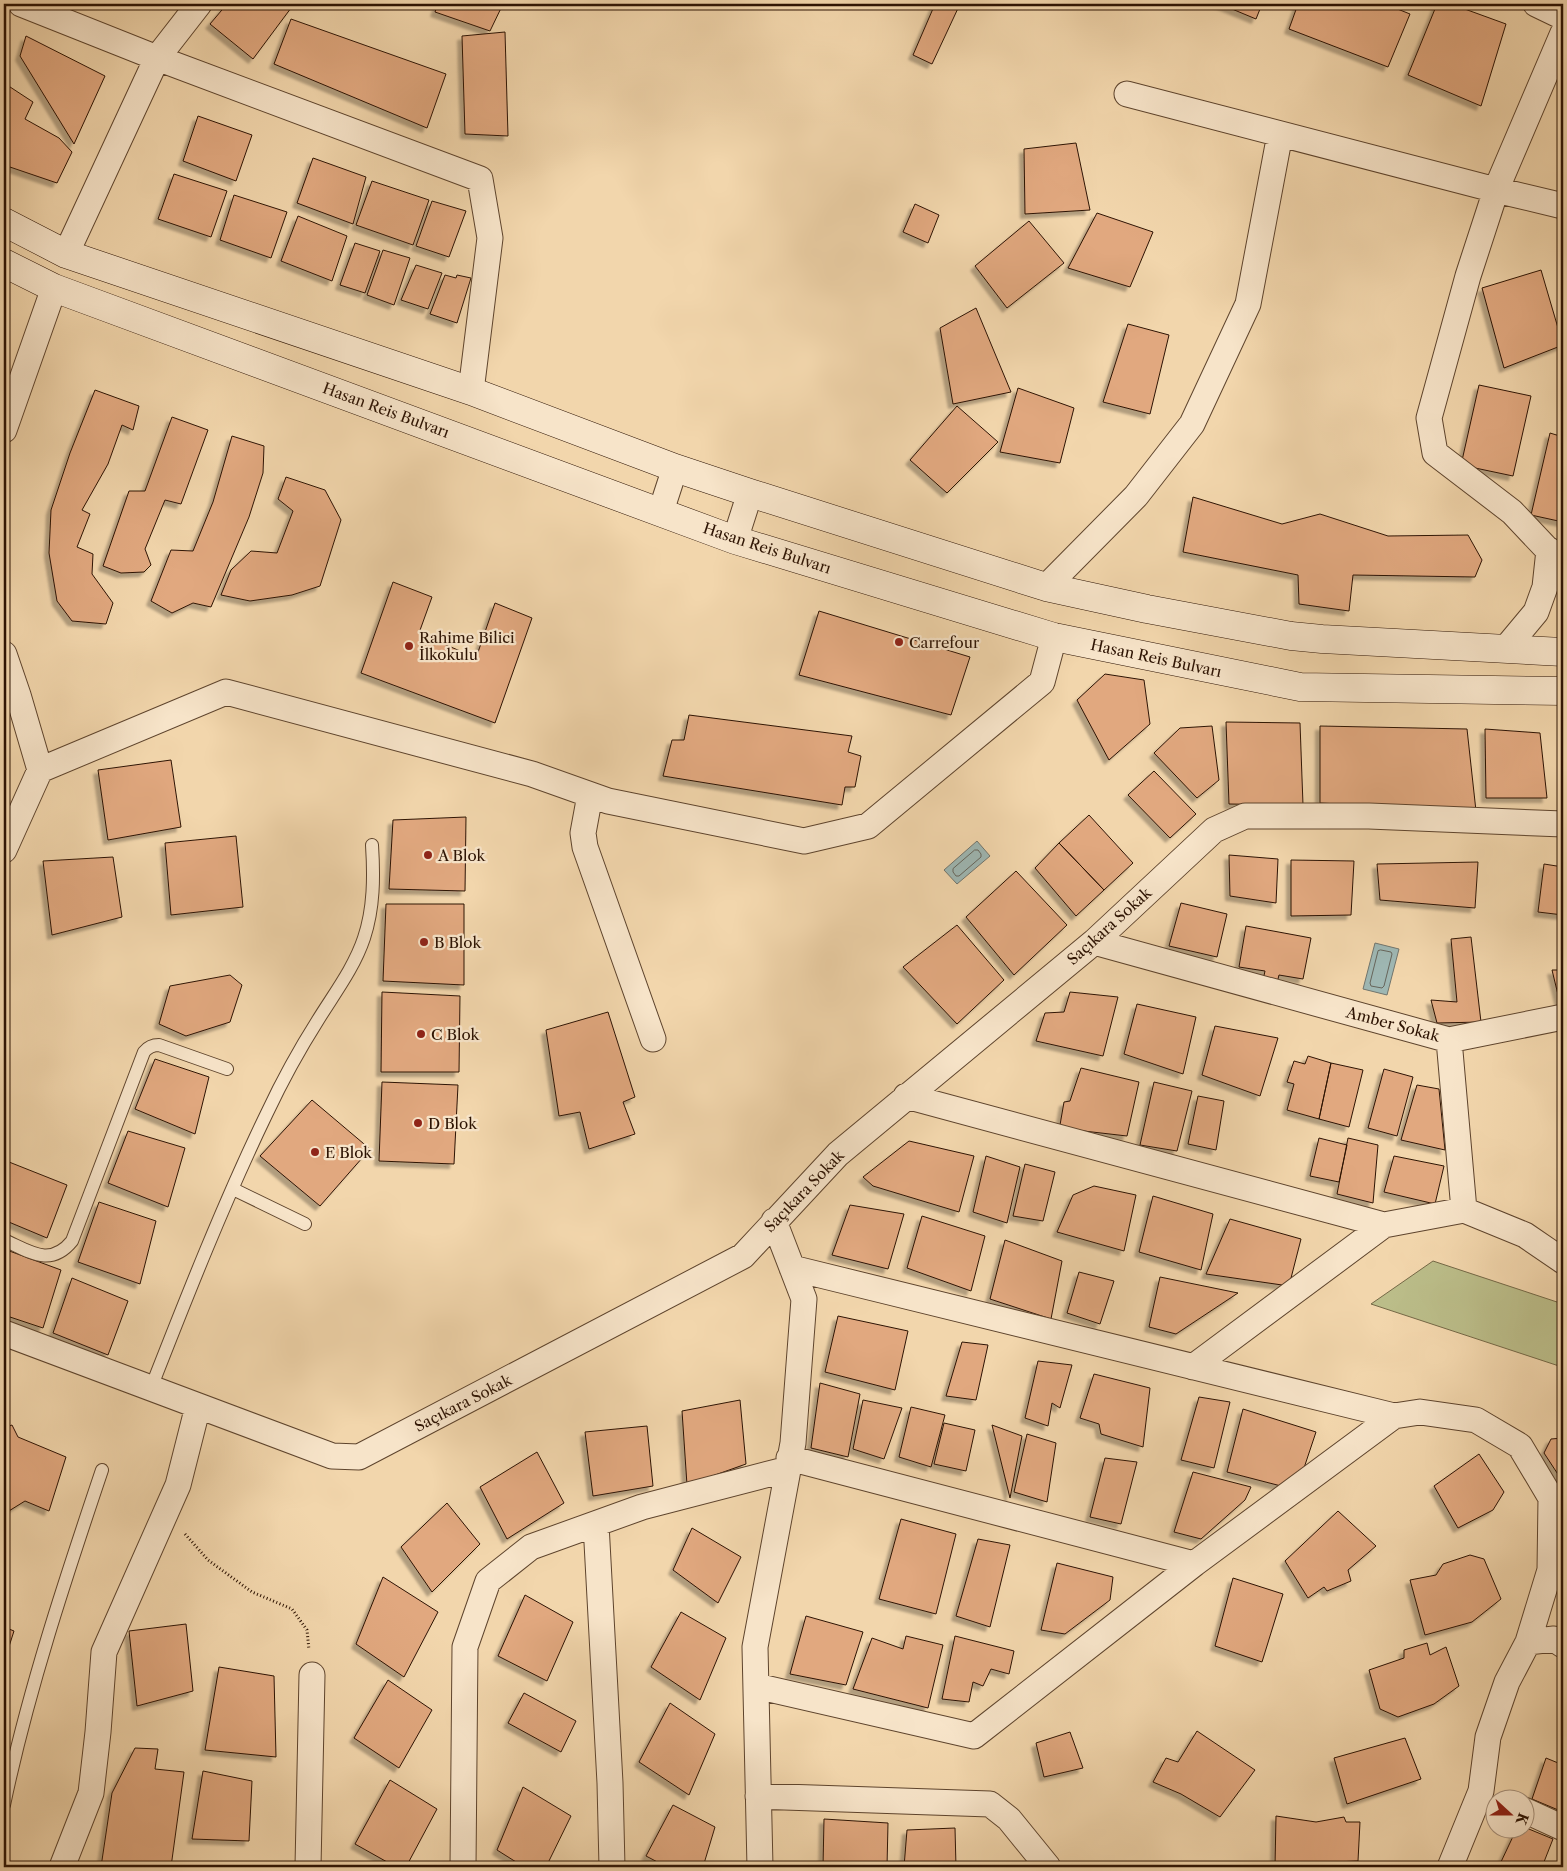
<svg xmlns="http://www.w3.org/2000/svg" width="1567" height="1871" font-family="'Libre Caslon Text',serif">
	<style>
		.green { fill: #bbbd89; stroke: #746846 }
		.water { fill: #9eb7b3; stroke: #71756d }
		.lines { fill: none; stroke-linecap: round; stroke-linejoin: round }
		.shore { stroke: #66655b; stroke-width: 1 }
		.building { fill: #e1a87f; stroke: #2d1303; filter: url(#shadow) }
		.lane-casing { stroke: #5e442d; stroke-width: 14 }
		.street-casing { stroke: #5e442d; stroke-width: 27 }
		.secondary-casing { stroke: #2d1303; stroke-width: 29 }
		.path { stroke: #2d1303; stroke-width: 3; stroke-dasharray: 1 2.5; stroke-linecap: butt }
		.lane { stroke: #f7e4c9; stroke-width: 12 }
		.street { stroke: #f7e4c9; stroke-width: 25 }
		.secondary { stroke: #f7e4c9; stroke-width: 28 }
		.poi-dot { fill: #8f2418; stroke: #f7e4c9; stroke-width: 2 }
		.labels { text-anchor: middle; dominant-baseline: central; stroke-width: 4.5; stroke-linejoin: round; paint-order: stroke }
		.street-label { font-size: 15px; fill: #2d1303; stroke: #f7e4c9 }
		.poi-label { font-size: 15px; fill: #2d1303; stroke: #f7e4c9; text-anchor: start }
	</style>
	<defs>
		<filter id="shadow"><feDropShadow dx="-4.5" dy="4.5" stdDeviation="1" flood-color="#0004"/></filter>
	</defs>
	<rect width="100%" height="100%" fill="#f2d6ac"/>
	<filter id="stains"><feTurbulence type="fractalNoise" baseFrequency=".004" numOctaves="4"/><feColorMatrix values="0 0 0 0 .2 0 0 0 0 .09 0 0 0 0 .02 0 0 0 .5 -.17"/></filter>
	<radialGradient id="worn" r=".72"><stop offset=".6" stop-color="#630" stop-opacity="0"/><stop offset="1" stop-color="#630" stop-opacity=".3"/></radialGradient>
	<path class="green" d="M1433 1261 1563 1304V1352L1559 1366 1371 1304Z"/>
	<path class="water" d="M977 841 990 856 957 884 944 870Z
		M1375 943 1399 949 1387 995 1363 989Z"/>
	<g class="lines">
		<path class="shore" d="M975 850H978L981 854V857L959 876H956L953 872V869Z
			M1381 950 1391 952 1392 954 1384 986 1382 988 1371 986 1370 983 1378 951Z"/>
	</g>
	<path class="building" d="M227 4H294L253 59 210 24Z
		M438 4H503L490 31 435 12Z
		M935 4H960L932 64 913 55Z
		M1220 4H1262L1256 19Z
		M1298 4H1385L1410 14 1388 67 1289 29Z
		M1437 4H1451L1506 24 1481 106 1408 75Z
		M291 19 446 74 427 128 274 64Z
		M505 32 508 136 465 134 462 36Z
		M26 36 105 76 74 144 20 56Z
		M4 46 9 58 4 73Z
		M4 83 33 102 25 119 59 138 72 152 57 183 4 165V142L7 132 4 131Z
		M198 116 252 135 236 181 183 161Z
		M1076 143 1090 210 1025 214 1024 149Z
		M313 158 366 177 353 224 297 203Z
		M174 174 227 191 211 237 158 219Z
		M372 181 429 200 413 245 356 225Z
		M234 195 287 212 271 258 220 240Z
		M432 201 466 211 449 257 416 246Z
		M915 204 939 215 928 243 903 232Z
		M1097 213 1153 232 1130 287 1068 268Z
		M298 216 347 236 332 281 281 261Z
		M1029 221 1064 263 1007 308 975 266Z
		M355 243 380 251 365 293 340 285Z
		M383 250 410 258 394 305 367 295Z
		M416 265 442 273 428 309 401 300Z
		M1541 270 1563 345 1504 368 1482 288Z
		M445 275 456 278 457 275 471 278 457 323 430 314Z
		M976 308 1011 392 953 404 940 328Z
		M1128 324 1169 335 1150 414 1103 402Z
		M1479 385 1531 396 1513 476 1461 465Z
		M1018 388 1074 408 1060 463 1000 452Z
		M95 390 139 406 133 430 122 425 108 464 82 510 90 514 77 547 93 554 92 574 113 603 106 624 72 621 57 601 49 553 51 510 70 453Z
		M957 406 998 442 947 493 910 460Z
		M172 417 208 430 181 504 165 500 145 549 151 565 144 572 121 573 103 566 129 491H145Z
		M1550 433 1563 437V522L1531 515Z
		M232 436 264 446 263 473 249 517 211 607 193 603 172 613 151 601 171 550 193 551 213 502Z
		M286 477 325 490 341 520 320 586 292 595 250 601 221 595 231 570 251 551 277 553 293 511 278 499Z
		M1193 497 1282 524 1320 514 1388 536 1468 535 1482 560 1475 577 1353 575 1349 611 1299 604 1298 575 1183 552Z
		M393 582 432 597 419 633 476 658 495 603 532 618 495 723 361 673Z
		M819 611 970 657 951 715 799 675Z
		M1105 674 1144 680 1150 724 1109 760 1077 700Z
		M689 715 852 736 848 752 861 756 855 787H845L842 805 663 776 672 740H684Z
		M1226 722 1300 723 1303 805 1229 804Z
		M1212 726 1219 780 1197 798 1154 753 1180 728Z
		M1320 726 1467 729 1476 811 1320 803Z
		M1485 729 1540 733 1547 798H1486Z
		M171 760 181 827 108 840 98 770Z
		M1154 771 1196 814 1170 838 1128 795Z
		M1089 815 1133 863 1104 890 1059 843Z
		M466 817 465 891 389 889 393 820Z
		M236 836 243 907 171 915 165 843Z
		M1059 843 1104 890 1076 916 1035 868Z
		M1229 855 1278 859 1276 903 1230 896Z
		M113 857 122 917 52 935 43 861Z
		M1291 860 1354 861 1351 915 1291 916Z
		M1478 862 1475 908 1380 900 1377 864Z
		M1544 864 1563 867V915L1538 912Z
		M1016 871 1067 925 1014 975 966 917Z
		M1181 903 1227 914 1217 957 1169 946Z
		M386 904H464V985L383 981Z
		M957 925 1004 980 957 1024 903 967Z
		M1246 926 1311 938 1303 979 1279 975 1277 983 1263 980 1265 971 1239 967Z
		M1471 937 1481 1022 1437 1023 1431 1000 1457 1002 1451 939Z
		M1552 970H1563V1002L1560 1003Z
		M230 975 242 985 230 1022 186 1036 159 1024 170 986Z
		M382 992 460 996 459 1072H381Z
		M1070 992 1118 997 1103 1056 1036 1041 1045 1013 1064 1012Z
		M1137 1004 1196 1017 1183 1074 1124 1054Z
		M608 1012 635 1097 623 1102 635 1134 589 1149 580 1112 559 1116 546 1030Z
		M1215 1026 1278 1038 1260 1096 1202 1075Z
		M1308 1056 1331 1063 1319 1119 1287 1110 1294 1084 1287 1082 1294 1061 1305 1064Z
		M155 1059 209 1077 195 1134 135 1109Z
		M1331 1063 1363 1070 1349 1127 1319 1119Z
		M1081 1068 1139 1082 1127 1136 1075 1130 1060 1125 1064 1102 1070 1101Z
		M1384 1069 1413 1077 1397 1136 1368 1128Z
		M382 1082 458 1085 454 1164 379 1161Z
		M1154 1082 1192 1091 1177 1151 1140 1145Z
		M1417 1085 1439 1089 1445 1150 1401 1140Z
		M1198 1096 1224 1101 1216 1150 1188 1144Z
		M312 1100 370 1149 320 1206 260 1156Z
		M128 1131 185 1148 168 1207 108 1183Z
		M1319 1138 1347 1145 1339 1182 1310 1176Z
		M1348 1138 1378 1145 1373 1203 1337 1194Z
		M909 1141 974 1156 959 1212 873 1186 863 1177Z
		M986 1156 1020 1167 1007 1223 973 1212Z
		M1394 1156 1444 1166 1435 1204 1384 1192Z
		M4 1160 67 1185 47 1238 4 1220Z
		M1025 1164 1055 1172 1043 1221 1013 1216Z
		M1094 1186 1136 1195 1124 1251 1057 1232 1073 1195Z
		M1153 1196 1213 1214 1201 1270 1139 1252Z
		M99 1202 156 1221 140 1284 78 1262Z
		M850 1205 904 1214 888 1269 832 1255Z
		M922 1216 985 1236 971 1291 907 1268Z
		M1230 1219 1301 1239 1289 1286 1206 1274Z
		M1005 1240 1062 1261 1051 1319 990 1299Z
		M4 1249 61 1270 43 1328 4 1315Z
		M1079 1272 1114 1281 1100 1324 1067 1313Z
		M1160 1277 1238 1293 1176 1334 1149 1327Z
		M72 1278 128 1301 108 1355 53 1333Z
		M838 1316 908 1331 895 1390 825 1372Z
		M962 1342 988 1345 976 1400 946 1396Z
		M1038 1361 1072 1365 1060 1408 1052 1403 1048 1426 1025 1418Z
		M1094 1374 1150 1388 1143 1447 1101 1434 1099 1424 1080 1418Z
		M820 1383 860 1394 848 1457 811 1448Z
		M1199 1397 1230 1402 1214 1468 1181 1460Z
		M740 1400 746 1464 687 1485 682 1411Z
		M863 1400 902 1408 884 1459 853 1449Z
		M911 1407 945 1415 931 1467 899 1457Z
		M1243 1409 1316 1432 1300 1480 1281 1486 1227 1472Z
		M944 1423 975 1430 966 1471 934 1464Z
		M12 1425 18 1437 66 1457 49 1511 25 1501 4 1514V1428Z
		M992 1425 1022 1436 1010 1498Z
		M647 1426 653 1486 593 1496 585 1432Z
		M1027 1434 1056 1443 1047 1502 1014 1492Z
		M1563 1438V1482L1544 1453 1551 1439Z
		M537 1452 564 1503 507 1539 480 1487Z
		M1479 1454 1504 1492 1493 1510 1458 1528 1434 1486Z
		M1105 1458 1137 1462 1121 1524 1090 1517Z
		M1193 1472 1251 1487 1245 1500 1201 1539 1174 1532Z
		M447 1503 480 1544 432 1592 401 1547Z
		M1338 1511 1376 1546 1348 1570 1351 1581 1327 1591 1324 1587 1308 1598 1285 1561Z
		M901 1519 956 1534 936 1614 879 1599Z
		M692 1528 741 1557 718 1603 673 1570Z
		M978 1539 1010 1545 990 1627 956 1616Z
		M1470 1555 1484 1559 1501 1599 1472 1622 1425 1635 1410 1580 1436 1575 1443 1564Z
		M1057 1563 1113 1577 1110 1600 1065 1634 1041 1630Z
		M383 1577 438 1612 404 1677 356 1644Z
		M1233 1578 1283 1594 1262 1662 1215 1646Z
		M525 1595 573 1622 547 1681 498 1656Z
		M681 1612 726 1638 700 1700 651 1667Z
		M806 1616 863 1632 846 1685 790 1674Z
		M186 1624 193 1691 137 1706 129 1631Z
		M4 1627 14 1631 4 1662Z
		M906 1636 943 1645 928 1708 853 1689 872 1638 903 1649Z
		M955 1636 1014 1651 1009 1674 991 1669 983 1686 973 1682 969 1702 942 1699Z
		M1427 1643 1430 1655 1446 1647 1459 1686 1434 1704 1398 1717 1380 1709 1369 1670 1404 1658V1650Z
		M219 1667 274 1676 276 1757 205 1750Z
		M388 1680 432 1710 399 1768 354 1738Z
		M524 1693 576 1721 561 1752 508 1723Z
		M670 1703 715 1734 689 1795 639 1762Z
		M1197 1731 1255 1770 1220 1817 1181 1794 1153 1782 1166 1758 1178 1762Z
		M1070 1732 1083 1768 1044 1777 1036 1743Z
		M1405 1738 1421 1779 1347 1804 1334 1758Z
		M135 1748 158 1749 155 1769 184 1772 171 1867H101L112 1793Z
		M1546 1758 1563 1765V1812L1532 1799Z
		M203 1771 252 1781 249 1841 192 1839Z
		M390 1780 437 1809 406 1867H396L355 1844Z
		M523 1787 571 1816 546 1867H524L497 1850Z
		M673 1805 715 1827 703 1867H667L646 1856Z
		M1276 1816 1316 1822 1344 1817 1346 1822H1360L1358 1861 1334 1862 1332 1867H1310V1863L1275 1867Z
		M824 1819 888 1823 887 1867H823Z
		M1524 1827 1553 1839 1542 1867H1507L1500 1864 1517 1828H1524Z
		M955 1828 956 1867H904L907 1830Z
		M191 1862 233 1867H190Z"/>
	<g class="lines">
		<defs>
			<path id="lane" d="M233 1189 305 1224
				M4 1240C29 1251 50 1268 72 1241L144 1052C148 1047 152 1045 159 1045L227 1069
				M151 1388C187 1296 224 1202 267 1113 282 1081 299 1050 318 1020 334 994 354 968 364 938 374 908 374 876 372 845
				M4 1805C28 1691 65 1580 102 1470"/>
			<path id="street" d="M21 4 157 58 480 179 490 238 471 391
				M1536 4 1563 17
				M1127 94 1496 190 1563 33
				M1563 206 1496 190 1468 276 1429 418 1435 453 1512 512 1563 566
				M66 254 157 58 199 4
				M4 430 54 288
				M661 511 675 468
				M735 540 750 493
				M1046 587 1136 496 1192 424 1248 304 1280 134
				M1506 648 1536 612 1545 587 1549 550
				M4 654 18 695 40 770 4 850
				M40 770 226 692 532 774 608 801 804 841 868 826 1042 682 1054 637
				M590 795 583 833 585 847 653 1039
				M1094 942 1449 1040 1464 1210 1384 1225
				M1449 1040 1563 1017
				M906 1096 1384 1225 1193 1367
				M1464 1210 1525 1235 1563 1261
				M792 1268 1394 1416 1194 1564
				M4 1333 332 1456 359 1457 743 1256 838 1154 1094 942 1214 830 1245 816H1369L1563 824
				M1394 1416 1420 1412 1476 1420 1520 1446 1551 1498 1550 1570 1528 1642 1507 1682 1488 1737 1481 1791 1450 1867
				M596 1524 610 1783 612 1867
				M1528 1642 1554 1639 1563 1645
				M756 1686 974 1736 1194 1564 789 1458
				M758 1796 990 1804 1009 1819 1048 1867
				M1524 1810 1563 1828
				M62 1867 91 1793 98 1732 104 1652 178 1485 198 1406
				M308 1867 312 1675
				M463 1867 465 1647 488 1581 531 1547 642 1507 788 1469
				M760 1867 755 1647 793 1443 804 1299 774 1221"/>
			<path id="secondary" d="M4 222 66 254 471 391 675 468 750 493 1046 587 1147 609 1291 636 1322 639 1563 652
				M4 263 54 288 735 540 1054 637 1300 687 1563 691"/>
		</defs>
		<use href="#lane" class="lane-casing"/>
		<use href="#street" class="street-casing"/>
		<use href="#secondary" class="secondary-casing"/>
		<path class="path" d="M185 1534 208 1560 252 1592 292 1609 307 1630 309 1650"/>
		<use href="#lane" class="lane"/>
		<use href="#street" class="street"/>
		<use href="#secondary" class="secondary"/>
	</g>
	<g class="poi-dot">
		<circle cx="899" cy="642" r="5"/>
		<circle cx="409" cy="646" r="5"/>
		<circle cx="428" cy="855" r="5"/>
		<circle cx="424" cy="942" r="5"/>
		<circle cx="421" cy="1034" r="5"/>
		<circle cx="418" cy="1123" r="5"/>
		<circle cx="315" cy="1152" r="5"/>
	</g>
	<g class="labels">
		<g class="street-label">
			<text transform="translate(386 410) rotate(20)">Hasan Reis Bulvarı</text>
			<text transform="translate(767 548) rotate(18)">Hasan Reis Bulvarı</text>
			<text transform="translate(1156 658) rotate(12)">Hasan Reis Bulvarı</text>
			<text transform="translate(1109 926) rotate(-42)">Saçıkara Sokak</text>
			<text transform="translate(1393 1024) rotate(15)">Amber Sokak</text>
			<text transform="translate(804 1191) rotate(-46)">Saçıkara Sokak</text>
			<text transform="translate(463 1403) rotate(-27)">Saçıkara Sokak</text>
		</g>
		<g class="poi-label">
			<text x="419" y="637">Rahime Bilici<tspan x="419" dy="17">İlkokulu</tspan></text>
			<text x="909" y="642">Carrefour</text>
			<text x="438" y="855">A Blok</text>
			<text x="434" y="942">B Blok</text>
			<text x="431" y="1034">C Blok</text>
			<text x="428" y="1123">D Blok</text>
			<text x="325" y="1152">E Blok</text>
		</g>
	</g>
	<rect width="1567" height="1871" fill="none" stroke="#f2d6ac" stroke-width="20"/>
	<rect x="5" y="5" width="1557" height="1861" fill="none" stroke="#2d1303" stroke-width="2.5"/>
	<rect x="10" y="10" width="1547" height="1851" fill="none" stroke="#2d1303"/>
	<g transform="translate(1510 1814) rotate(111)"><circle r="24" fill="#f7e4c9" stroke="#a6907a"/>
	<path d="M0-4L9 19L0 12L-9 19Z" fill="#8f2418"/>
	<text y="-8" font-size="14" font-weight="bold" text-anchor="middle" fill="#2d1303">K</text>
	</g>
	<rect width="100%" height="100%" filter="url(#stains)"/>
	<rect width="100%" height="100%" fill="url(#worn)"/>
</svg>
